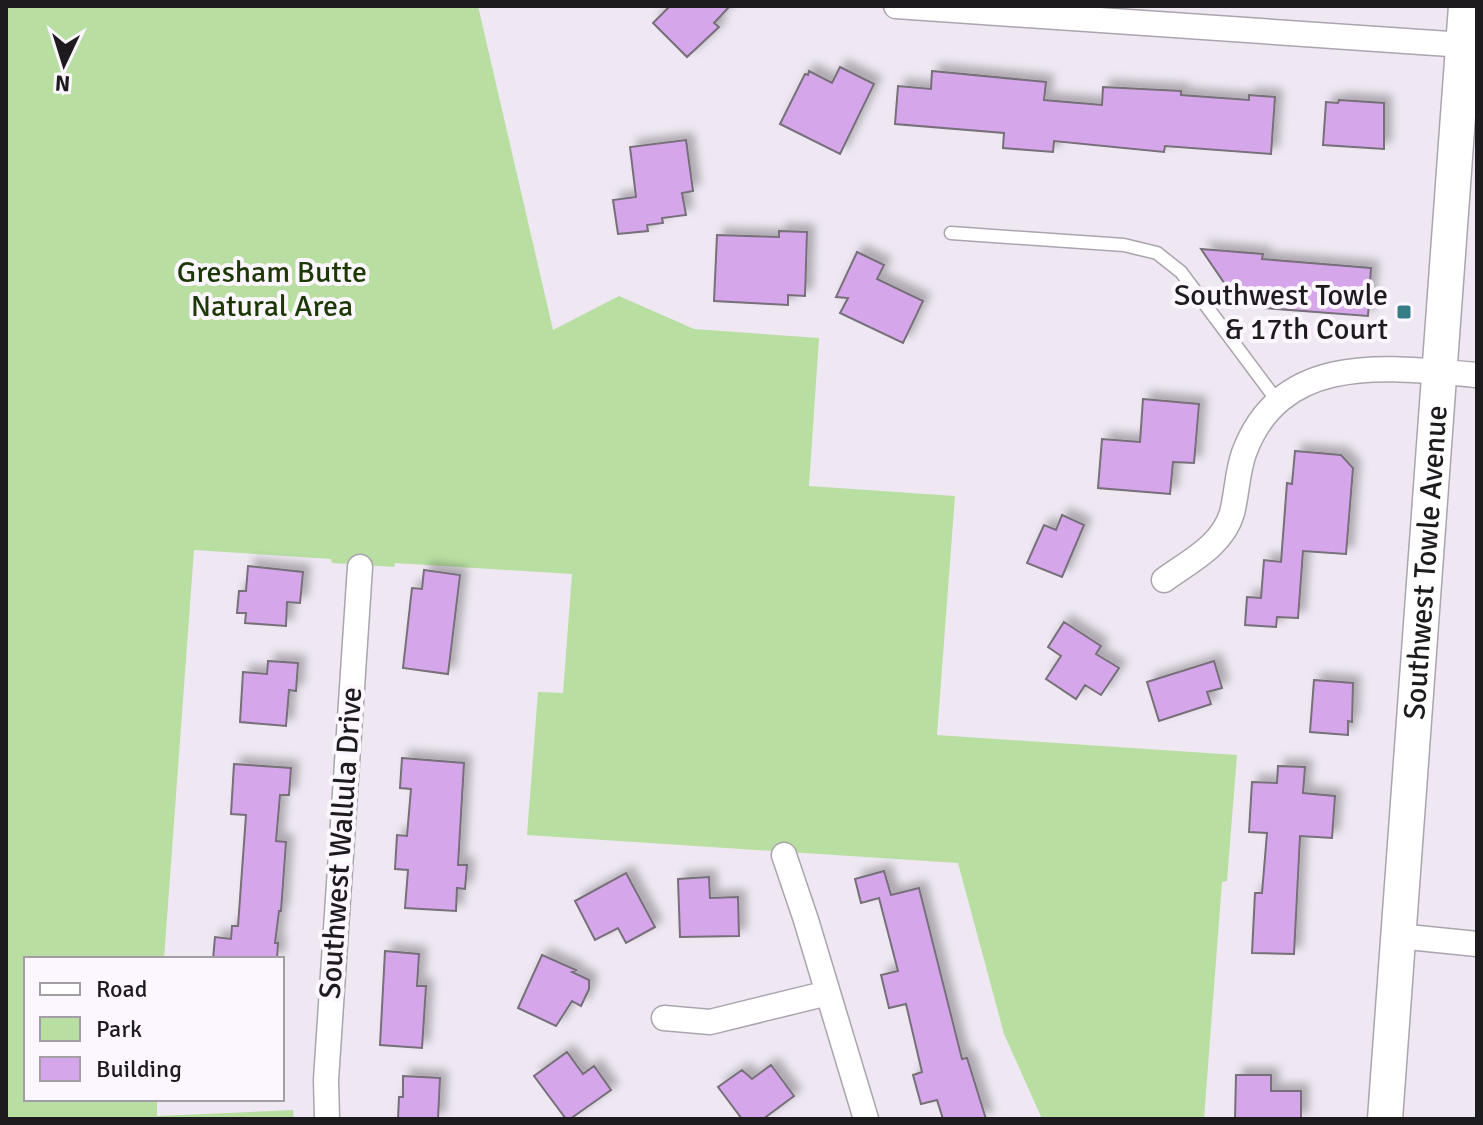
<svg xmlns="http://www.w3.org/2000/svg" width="1483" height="1125" font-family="Signika,sans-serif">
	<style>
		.green { fill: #b8dea2 }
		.building { fill: #d6a6eb; stroke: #766f79; stroke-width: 2; filter: url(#shadow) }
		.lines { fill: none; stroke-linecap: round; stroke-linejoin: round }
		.lane-casing { stroke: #aba4ae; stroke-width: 15 }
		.street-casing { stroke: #aba4ae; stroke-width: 27 }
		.secondary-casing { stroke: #aba4ae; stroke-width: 37 }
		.lane { stroke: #fff; stroke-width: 12 }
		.street { stroke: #fff; stroke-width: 24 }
		.secondary { stroke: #fff; stroke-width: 34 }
		.poi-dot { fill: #367e86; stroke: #fcf6ff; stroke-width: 3 }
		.labels { text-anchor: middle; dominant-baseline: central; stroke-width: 8; stroke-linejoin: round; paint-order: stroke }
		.park-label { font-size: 30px; fill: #1c3804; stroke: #fcf6ff }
		.poi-label { font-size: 30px; fill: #1e1b1f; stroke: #fcf6ff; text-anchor: end }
		.street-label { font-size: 30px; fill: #1e1b1f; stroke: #fcf6ff }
	</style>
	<defs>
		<filter id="shadow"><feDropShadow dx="7" dy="-7" stdDeviation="4" flood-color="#0004"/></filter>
	</defs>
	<rect width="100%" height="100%" fill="#efe8f3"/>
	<path class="green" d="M6 6H478L553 330 619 296 694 329 819 338 809 486 955 496 937 735 1237 755 1227 881 1222 882 1204 1119H1042L1004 1034 958 863 527 835 538 692 563 693 572 574 395 563 394 567 332 563 331 559 194 550 164 959H26V1099H157V1116L293 1110 294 1119H6Z"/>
	<path class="building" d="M670 6H730L714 23 719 27 687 57 653 23Z
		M840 67 874 84 840 154 780 124 805 74 808 75 809 71 832 83Z
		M932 71 1046 82 1044 100 1102 105 1103 87 1181 91V95L1249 100V95L1275 97 1271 154 1165 146 1164 152 1054 141 1053 152 1003 148 1004 133 895 124 898 86 931 89Z
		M1339 100 1384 103V149L1323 145 1326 102 1338 103Z
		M686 140 693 191 682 193 686 215 662 218 663 223 647 225 648 231 618 234 613 200 636 197 630 147Z
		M779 231 807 232 805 296 788 295V305L714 301 717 235 779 237Z
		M1201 249 1263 254 1262 259 1371 268 1368 316 1264 308 1266 290 1227 287Z
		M857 252 884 265 877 279 923 301 903 343 840 313 848 298 836 297Z
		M1143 399 1199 404 1194 463 1173 462 1170 494 1098 488 1102 439 1140 442Z
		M1295 451 1341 455 1353 468 1346 554 1303 551 1298 618 1277 617 1276 627 1245 625 1247 597 1261 598 1264 560 1281 562 1287 483 1292 484Z
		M1062 515 1084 525 1062 577 1027 563 1044 525 1056 530Z
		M248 566 303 572 300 603 287 602 286 626 245 623 246 613H237L239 591H246Z
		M424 570 460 575 448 674 403 668 412 588 422 589Z
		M1064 622 1101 646 1096 654 1119 668 1101 695 1085 685 1076 699 1046 679 1061 656 1048 647Z
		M268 661 298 663 296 691 289 690 286 726 240 722 243 672 267 674Z
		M1214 661 1222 688 1207 692 1211 704 1159 721 1147 682Z
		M1314 680 1353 683 1352 722 1348 721V735L1310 732Z
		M402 758 464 763 458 865H467L465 889 457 888 456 911 405 908 408 870 395 869 397 835 407 836 411 789 400 788Z
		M234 764 291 768 289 795H280L276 841 286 842 281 911H279L275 943H278L277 959H213L215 937 231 939 232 926H238L246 815 231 814Z
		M1278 766 1305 767 1303 793 1335 796 1332 838 1300 836 1294 954 1252 953 1255 893H1262L1267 833 1249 832 1252 782 1277 783Z
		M884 871 891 895 919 888 962 1059 967 1058 986 1119H943L937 1100 921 1104 913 1075 922 1072 906 1004 889 1008 881 975 898 971 879 898 861 903 855 879Z
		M626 873 655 927 626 943 618 928 595 940 575 901Z
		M709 877 710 898 738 897 739 936 680 937 678 879Z
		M385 951 419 954 417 986H426L422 1048 380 1045Z
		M542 955 576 970 572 972 589 980V989L581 1006 572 1001 556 1026 518 1008Z
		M567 1052 583 1074 594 1066 611 1090 570 1119H566L534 1076Z
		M771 1065 794 1096 763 1119H742L718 1087 742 1070 752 1079Z
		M1236 1075H1271V1091H1301V1119H1235Z
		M403 1076 440 1078 438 1119H398L399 1097H403Z"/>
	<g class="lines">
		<defs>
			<path id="lane" d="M951 233 1124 245 1157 253 1181 272 1278 402"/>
			<path id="street" d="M896 6 1464 45
				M1164 580C1190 561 1222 546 1232 513 1237 493 1237 473 1244 453 1282 350 1390 368 1477 375
				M784 855 806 920 866 1119
				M1398 936 1477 944
				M664 1018 710 1022 828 993
				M327 1119 326 1080 360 567"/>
			<g id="secondary">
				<path id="s1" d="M1385 1119 1466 6"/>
			</g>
		</defs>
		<use href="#lane" class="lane-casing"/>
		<use href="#street" class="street-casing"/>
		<use href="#secondary" class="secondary-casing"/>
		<use href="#lane" class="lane"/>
		<use href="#street" class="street"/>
		<use href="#secondary" class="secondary"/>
	</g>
	<rect class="poi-dot" x="1396" y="304" width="16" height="16" rx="4"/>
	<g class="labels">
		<g class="park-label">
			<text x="272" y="272">Gresham Butte<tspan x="272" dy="34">Natural Area</tspan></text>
		</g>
		<g class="poi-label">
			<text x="1388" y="295">Southwest Towle<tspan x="1388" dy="34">&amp; 17th Court</tspan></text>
		</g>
		<g class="street-label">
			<text stroke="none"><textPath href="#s1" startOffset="558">Southwest Towle Avenue</textPath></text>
			<text transform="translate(341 843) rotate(-86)">Southwest Wallula Drive</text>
		</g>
	</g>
	<rect width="1483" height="1125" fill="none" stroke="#1e1b1f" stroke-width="16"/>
	<rect x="24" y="957" width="260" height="144" fill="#fcf6ff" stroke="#a39ea5" stroke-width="2"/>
	<rect x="40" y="983" width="40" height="12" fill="#ffffff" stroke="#a39ea5" stroke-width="2"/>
	<text x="96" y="997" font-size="24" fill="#1e1b1f">Road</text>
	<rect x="40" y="1017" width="40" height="24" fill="#b8dea2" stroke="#a39ea5" stroke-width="2"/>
	<text x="96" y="1037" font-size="24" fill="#1e1b1f">Park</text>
	<rect x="40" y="1057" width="40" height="24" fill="#d6a6eb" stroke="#a39ea5" stroke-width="2"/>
	<text x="96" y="1077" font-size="24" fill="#1e1b1f">Building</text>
	<g transform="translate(64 64) rotate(184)" stroke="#fcf6ff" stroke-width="6" paint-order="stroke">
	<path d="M0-6L14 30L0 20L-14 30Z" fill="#1e1b1f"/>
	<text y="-12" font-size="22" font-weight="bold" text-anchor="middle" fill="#1e1b1f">N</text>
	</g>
</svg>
